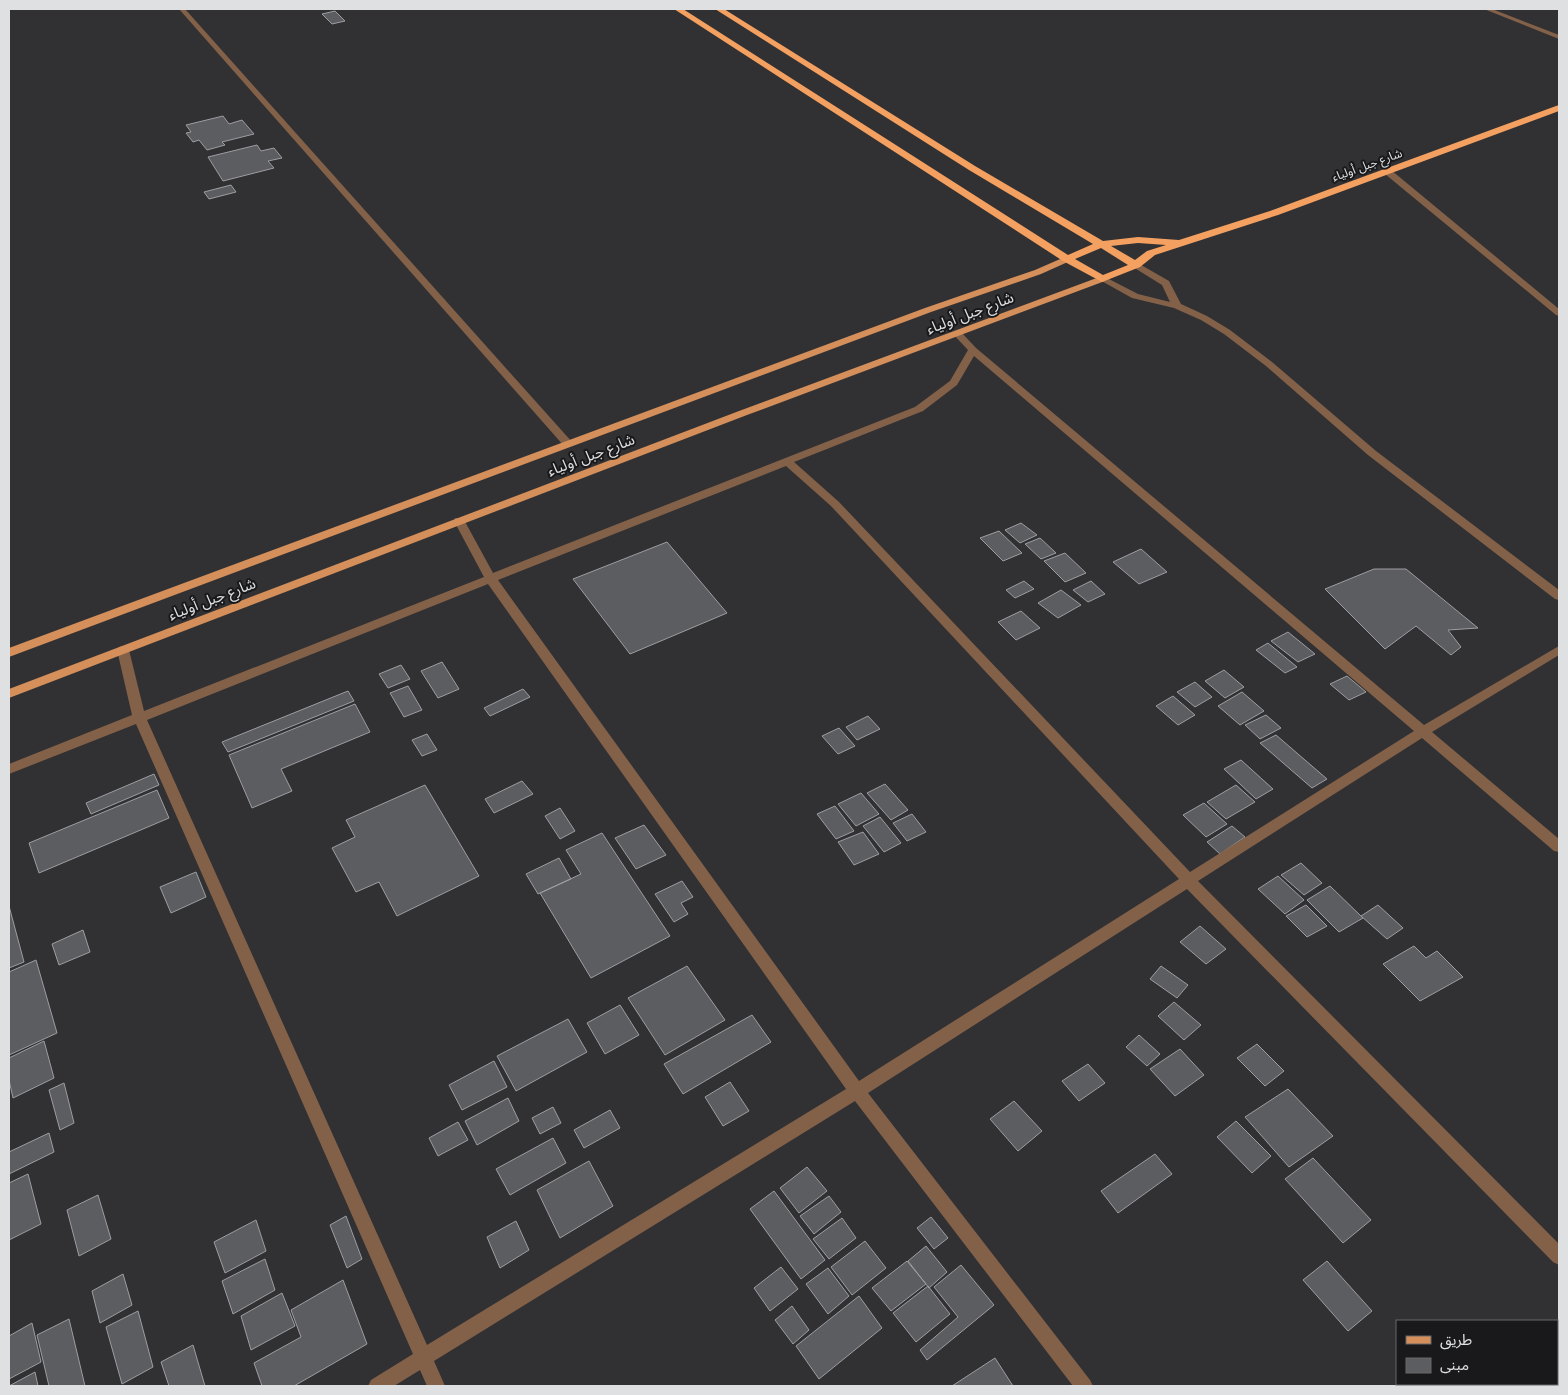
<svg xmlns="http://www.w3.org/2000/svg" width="1568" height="1395" font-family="Raleway,'Noto Sans Arabic',sans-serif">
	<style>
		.building { fill: #5c5d60; stroke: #9e9ea2 }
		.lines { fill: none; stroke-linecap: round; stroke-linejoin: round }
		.minor { fill: #836149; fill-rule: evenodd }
		.major { fill: #d48f5a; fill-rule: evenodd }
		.highway { fill: #f4a060; fill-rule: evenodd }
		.labels { text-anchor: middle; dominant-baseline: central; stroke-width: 4; stroke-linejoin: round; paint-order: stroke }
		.far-street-label { font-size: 12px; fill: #dfe0e2; stroke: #19191b }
		.street-label { font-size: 15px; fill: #dfe0e2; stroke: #19191b }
	</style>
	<rect width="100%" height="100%" fill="#313134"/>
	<path class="building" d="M335 11 345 21 332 24 322 14Z
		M223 116 229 124 242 120 254 134 222 142 225 145 207 150 199 140 193 142 186 133 191 132 186 125Z
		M257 145 261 151 274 148 282 158 268 161 274 168 223 181 208 157Z
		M231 185 236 192 209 199 204 192Z
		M1021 523 1037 535 1020 543 1005 530Z
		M999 531 1022 553 1003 561 980 538Z
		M1040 538 1056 553 1041 559 1025 544Z
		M667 542 727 613 630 654 573 579Z
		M1141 549 1167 572 1139 584 1113 562Z
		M1065 553 1086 573 1065 582 1044 561Z
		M1374 569H1406L1478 628 1448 630 1461 647 1451 655 1416 626 1385 649 1325 589Z
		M1024 581 1034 589 1015 598 1006 590Z
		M1091 581 1105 594 1088 602 1073 590Z
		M1061 590 1081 605 1058 618 1038 603Z
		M1021 611 1040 628 1016 640 998 622Z
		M1288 632 1315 654 1298 662 1271 641Z
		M1268 643 1297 667 1285 673 1256 650Z
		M442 662 459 689 438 698 421 671Z
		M401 665 410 679 388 688 379 674Z
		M1224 670 1244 687 1225 698 1205 681Z
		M1347 676 1366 692 1349 700 1330 684Z
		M1195 682 1212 697 1195 707 1177 692Z
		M408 686 422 710 404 717 390 693Z
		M523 689 530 697 490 716 484 708Z
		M348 691 354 701 228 752 222 742Z
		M1242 692 1264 711 1240 725 1218 706Z
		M1173 696 1195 715 1178 725 1156 706Z
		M355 704 370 732 281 769 292 791 252 808 229 755Z
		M1266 715 1281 728 1260 739 1245 725Z
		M868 716 880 729 857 740 846 727Z
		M839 728 855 746 838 754 822 736Z
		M427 734 437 750 422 756 412 740Z
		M1276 735 1327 779 1312 788 1260 743Z
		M1241 760 1273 789 1256 799 1224 769Z
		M154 774 159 785 91 814 86 803Z
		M522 781 533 794 494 813 485 799Z
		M885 784 908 810 891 820 867 793Z
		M425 785 479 876 397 916 379 882 356 892 332 848 355 837 346 820Z
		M1236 785 1255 802 1226 819 1207 802Z
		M157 790 169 818 39 873 29 843Z
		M861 793 879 814 856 826 838 804Z
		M1204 803 1227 824 1206 837 1183 815Z
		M835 806 854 831 836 839 817 814Z
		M560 808 575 831 560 839 545 816Z
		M912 814 926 832 907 841 893 823Z
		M880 817 901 843 884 852 863 826Z
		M644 825 666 855 636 869 615 838Z
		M1232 826 1245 837 1220 854 1207 842Z
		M863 832 879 854 854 865 838 842Z
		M602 833 670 936 591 978 540 893 581 874 566 850Z
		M559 858 571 879 538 894 526 874Z
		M1301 863 1322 883 1304 895 1281 875Z
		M196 872 206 897 171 913 160 887Z
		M1278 876 1304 900 1285 914 1258 889Z
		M682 881 693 897 681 903 688 914 674 922 655 894Z
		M1330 886 1363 918 1339 932 1307 900Z
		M1306 905 1327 926 1307 937 1286 916Z
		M1378 905 1403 928 1387 939 1361 916Z
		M9 906 24 962 9 968Z
		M1200 926 1226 949 1206 964 1180 942Z
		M83 930 90 952 59 965 52 944Z
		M1414 946 1426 958 1437 951 1463 977 1420 1001 1383 964Z
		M36 960 57 1033 9 1055V972Z
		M687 966 725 1020 665 1055 628 998Z
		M1161 966 1188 985 1177 998 1150 979Z
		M1174 1002 1201 1025 1184 1040 1158 1016Z
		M620 1005 639 1035 605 1054 587 1023Z
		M752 1015 771 1042 683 1094 664 1064Z
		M568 1019 587 1052 516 1091 497 1056Z
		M1139 1035 1160 1054 1147 1066 1126 1047Z
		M44 1041 54 1078 13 1098 9 1080V1058Z
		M1257 1044 1284 1071 1265 1086 1237 1058Z
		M1180 1049 1204 1075 1175 1096 1150 1069Z
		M494 1061 507 1087 462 1110 449 1085Z
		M1088 1064 1105 1083 1079 1101 1062 1081Z
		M730 1082 749 1111 723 1126 705 1097Z
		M64 1083 74 1123 60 1130 49 1090Z
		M1288 1089 1333 1136 1289 1167 1245 1117Z
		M508 1098 519 1121 477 1145 465 1121Z
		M1014 1101 1042 1131 1018 1151 990 1119Z
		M553 1107 561 1123 540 1134 532 1118Z
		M610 1110 620 1128 584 1148 574 1130Z
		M1236 1121 1271 1156 1252 1173 1217 1137Z
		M458 1122 468 1140 438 1156 429 1138Z
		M49 1133 54 1152 9 1174V1152Z
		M553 1138 566 1163 510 1195 496 1169Z
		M1155 1154 1172 1174 1118 1213 1101 1191Z
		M1313 1158 1371 1220 1343 1243 1285 1179Z
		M589 1161 613 1206 560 1238 537 1190Z
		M807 1167 827 1191 799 1213 780 1188Z
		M28 1174 41 1224 9 1240V1183Z
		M774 1191 825 1260 801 1279 750 1209Z
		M98 1195 111 1239 79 1256 67 1210Z
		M829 1196 841 1212 814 1234 800 1216Z
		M346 1216 362 1259 347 1268 330 1225Z
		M931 1217 948 1238 934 1249 917 1228Z
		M842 1218 856 1238 829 1259 813 1239Z
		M256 1220 266 1251 225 1273 214 1242Z
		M516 1221 529 1250 500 1268 487 1237Z
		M865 1241 886 1268 852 1295 831 1267Z
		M926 1246 947 1272 929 1288 908 1261Z
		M265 1259 275 1290 233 1314 222 1281Z
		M907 1261 926 1284 891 1311 872 1288Z
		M1327 1261 1372 1311 1348 1331 1303 1280Z
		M961 1265 994 1305 927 1360 920 1350 958 1317 934 1287Z
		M781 1267 798 1289 770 1311 754 1288Z
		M828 1268 849 1296 828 1314 806 1284Z
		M123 1274 132 1305 100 1323 92 1291Z
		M343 1280 367 1344 294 1386H262L254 1363 301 1337 291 1310Z
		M928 1286 950 1314 916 1342 893 1313Z
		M282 1293 295 1326 251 1350 241 1316Z
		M859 1296 882 1328 819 1379 796 1346Z
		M792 1306 809 1330 793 1344 775 1320Z
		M138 1311 153 1367 122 1384 106 1327Z
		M69 1319 85 1386H49L37 1335Z
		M32 1323 41 1362 9 1379V1336Z
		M193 1345 205 1386H169L161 1362Z
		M995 1358 1013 1386H952Z
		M35 1372 38 1386H9Z"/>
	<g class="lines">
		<path class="minor" d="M179 9H185L572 442 573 444 572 446H564Z
			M1484 9H1492L1559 35V39Z
			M1385 170H1391L1559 309V316L1556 315 1385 174Z
			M1136 262 1169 281 1181 304 1207 316 1230 330 1272 362 1376 451 1559 590V600L1555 599 1368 455 1266 366 1224 334 1201 320 1174 308 1132 298 1098 279 1099 277H1105L1138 294 1170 302 1162 285 1133 267V263Z
			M958 331 961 332 976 348 1424 725 1559 646V655L1432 732 1559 839V852L1554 851 1422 738 1198 881 1559 1244V1265L1553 1262 1187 889 868 1093 1090 1380 1093 1386H1073L855 1101 434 1361 445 1386H427L420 1370 394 1386H368L371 1380 413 1354 136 724 9 774V764L132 715 117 650 119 647 123 646 129 650 144 711 484 577 454 521 455 518H463L493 573 915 407 950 381 968 350 953 334ZM974 356 1414 731 1190 872 839 502 794 462 923 411 957 385ZM786 466 831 506 1179 879 859 1081 498 580ZM488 584 846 1089 427 1345 147 720Z"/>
		<path class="major" d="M1067 256 1071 259 1070 261 1041 274 931 312 9 657V648L925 308 1035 270Z
			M1102 276 1106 279 1105 281 747 415 9 698V689L739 411Z"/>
		<path class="highway" d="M674 9H683L1068 255 1093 244 969 170 715 9H724L975 166 1103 241 1138 237 1179 240 1270 211 1556 106 1559 105V111L1278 215 1155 255 1140 267 1102 282 1063 261ZM1138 243 1166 245 1147 251 1135 260 1111 246ZM1101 248 1128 265 1103 275 1075 259Z"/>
	</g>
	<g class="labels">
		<g class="far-street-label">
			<text transform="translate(1367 165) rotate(-20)">شارع جبل أولياء</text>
		</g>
		<g class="street-label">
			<text transform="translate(970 313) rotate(-21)">شارع جبل أولياء</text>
			<text transform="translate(591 455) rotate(-21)">شارع جبل أولياء</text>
			<text transform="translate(212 599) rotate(-21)">شارع جبل أولياء</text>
		</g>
	</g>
	<rect width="1568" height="1395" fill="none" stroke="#dfe0e2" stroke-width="20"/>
	<rect x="1396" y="1320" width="162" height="65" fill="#19191b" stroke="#68696b"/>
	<rect x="1406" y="1336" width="25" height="8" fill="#d48f5a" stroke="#68696b"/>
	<text x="1440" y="1345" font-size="15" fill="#dfe0e2">طريق</text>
	<rect x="1406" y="1358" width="25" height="15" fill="#5c5d60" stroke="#68696b"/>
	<text x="1440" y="1370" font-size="15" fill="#dfe0e2">مبنى</text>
</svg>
